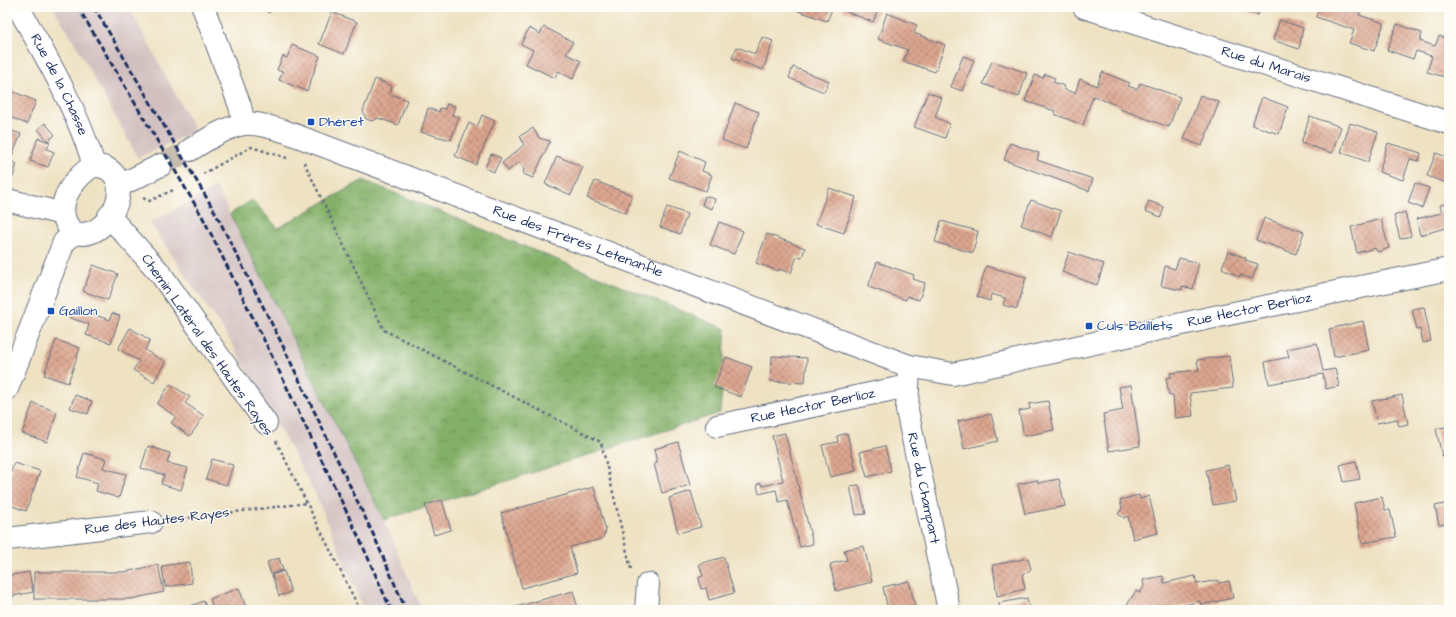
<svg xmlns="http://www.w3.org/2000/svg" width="1456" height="617" font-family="'Architects Daughter',sans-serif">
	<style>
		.railway { fill: #d2bfc0 }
		.forest { fill: url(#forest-crowns); stroke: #4f7063 }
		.building { fill: url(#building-cross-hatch) }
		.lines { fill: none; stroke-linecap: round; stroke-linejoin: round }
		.street-tunnel { stroke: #c5beaf; stroke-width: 22; stroke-dasharray: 22 11; stroke-linecap: butt }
		.street-casing { stroke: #656e81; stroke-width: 24 }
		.path { stroke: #656e81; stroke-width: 2.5; stroke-dasharray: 3 3; stroke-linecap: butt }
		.street { stroke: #fff; stroke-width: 22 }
		.rail { stroke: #1b2f5e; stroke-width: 3; stroke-dasharray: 6 3; stroke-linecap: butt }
		.transit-dot { fill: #1a4fb4; stroke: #fdfcf7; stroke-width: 1.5 }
		.labels { text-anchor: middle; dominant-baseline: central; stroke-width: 3; stroke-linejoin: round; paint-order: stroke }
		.street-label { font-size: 14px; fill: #1b2f5e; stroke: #fdfcf7 }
		.transit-label { font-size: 14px; fill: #164399; stroke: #fdfcf7; text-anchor: start }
	</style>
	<defs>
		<pattern id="forest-crowns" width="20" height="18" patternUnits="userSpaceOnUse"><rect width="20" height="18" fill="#83b068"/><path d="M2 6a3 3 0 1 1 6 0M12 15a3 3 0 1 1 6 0" fill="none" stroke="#6a9059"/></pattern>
		<pattern id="building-cross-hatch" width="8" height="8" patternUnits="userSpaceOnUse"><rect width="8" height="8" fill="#dda68f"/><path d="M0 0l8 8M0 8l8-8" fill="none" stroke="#b28878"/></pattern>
	</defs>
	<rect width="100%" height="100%" fill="#fdfcf7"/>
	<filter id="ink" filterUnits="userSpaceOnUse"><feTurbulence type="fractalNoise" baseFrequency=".025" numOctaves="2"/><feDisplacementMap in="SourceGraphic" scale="8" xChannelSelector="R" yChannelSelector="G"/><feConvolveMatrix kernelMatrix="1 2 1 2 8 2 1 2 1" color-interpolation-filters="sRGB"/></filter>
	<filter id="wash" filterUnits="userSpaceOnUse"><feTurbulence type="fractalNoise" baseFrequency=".012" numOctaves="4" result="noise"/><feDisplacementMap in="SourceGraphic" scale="16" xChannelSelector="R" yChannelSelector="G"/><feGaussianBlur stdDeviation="0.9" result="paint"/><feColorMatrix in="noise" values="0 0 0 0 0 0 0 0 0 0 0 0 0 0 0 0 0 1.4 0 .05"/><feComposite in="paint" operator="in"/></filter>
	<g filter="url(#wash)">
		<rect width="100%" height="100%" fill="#efe2c3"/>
		<path class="railway" d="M53 7H129L195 131 138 158 72 38Z
			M216 187 384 520 422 610H364L316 495 230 340 150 223Z"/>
		<path class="forest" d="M363 180 726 329 720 413 384 520 230 214 252 200 278 228Z"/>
		<g id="blocks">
			<path class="building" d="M259 7H272L269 13Z
				M589 7H599L598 10Z
				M797 7H833L827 21 796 10Z
				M843 7H879L873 22 842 10Z
				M1232 7H1261L1258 15Z
				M1319 7H1361L1359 15 1384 23 1374 51 1349 43 1354 30 1316 17Z
				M332 12 357 22 344 54 319 44Z
				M887 13 917 25 914 33 945 45 935 72 903 61 908 50 878 39Z
				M1280 20 1303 28 1299 49 1273 40Z
				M1397 24 1422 33 1420 41 1435 46 1439 36 1449 39V78L1427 72 1432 56 1416 51 1413 59 1387 50Z
				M544 27 573 42 566 54 581 61 573 79 558 71 555 78 526 64 533 50 521 44 529 28 540 34Z
				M762 37 773 41 763 70 732 58 737 47 755 54Z
				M292 45 320 56 307 91 279 80 283 72 277 70 283 56 287 58Z
				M963 56 974 60 962 91 951 87Z
				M992 61 1027 73 1019 97 983 84Z
				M793 67 829 81 824 92 789 78Z
				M1102 72 1130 83 1128 86 1137 89 1140 83 1180 97 1169 127 1120 109 1121 107 1093 96 1083 125 1054 114 1055 111 1025 101 1035 75 1043 78 1045 74 1055 78 1053 82 1064 86 1063 89 1075 93 1080 79 1097 86Z
				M375 79 392 86 390 94 407 100 398 125 378 118 372 121 366 119 363 111Z
				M7 89 36 101 27 124 7 116Z
				M928 92 942 98 935 117 950 124 945 138 914 127Z
				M1200 95 1219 102 1202 146 1184 139Z
				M1262 97 1288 107 1279 134 1252 125Z
				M735 103 759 112 746 149 722 140Z
				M447 104 455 106 452 115 459 117 451 140 421 132 428 108 439 112 440 108 445 109Z
				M482 115 495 121 476 165 455 156 469 123 477 127Z
				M1310 116 1341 127 1332 153 1301 143Z
				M45 123 55 135 48 141 38 129Z
				M1350 123 1378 132 1368 162 1341 152Z
				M533 128 539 138 550 141 533 178 523 174 524 169 519 162 508 171 502 163 524 145 520 136Z
				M9 130 21 134 10 161 17 164 13 177 7 175V136Z
				M38 138 50 142 47 149 54 152 48 167 30 161Z
				M1010 143 1039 153 1037 160 1093 179 1089 191 1004 160Z
				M1388 143 1421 153 1419 161 1410 159 1403 180 1379 172Z
				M680 151 705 162 702 171 712 175 706 191 669 178Z
				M1436 153 1449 158V184L1427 176Z
				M491 154 501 158 494 172 485 168Z
				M557 156 583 167 571 195 545 184Z
				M595 181 632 195 626 213 587 198Z
				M1415 183 1429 188 1422 208 1408 203Z
				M829 188 856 197 844 233 816 224Z
				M705 196 715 199 712 209 702 205Z
				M1031 200 1061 211 1052 237 1021 225Z
				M1149 201 1164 207 1161 217 1145 211Z
				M1449 203V227L1420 235 1416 219 1442 213 1440 205Z
				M667 207 687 214 680 234 660 227Z
				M1405 212 1411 236 1400 239 1394 216Z
				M1264 218 1304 232 1296 254 1256 240Z
				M1381 219 1389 248 1377 252 1375 248 1357 253 1351 227Z
				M941 221 978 231 973 253 935 242Z
				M719 222 743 231 734 254 710 245Z
				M767 234 805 248 802 257 797 256 791 273 779 269V271L756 263Z
				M1228 251 1243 257 1246 258 1245 260 1258 264 1252 279 1240 275 1239 277 1222 268Z
				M1069 252 1104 264 1097 285 1062 272Z
				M1179 258 1199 263 1193 289 1182 286V290L1161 286 1165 266 1175 269Z
				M877 262 914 275 913 279 925 283 919 300 907 296 906 300 868 287Z
				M93 265 118 274 108 300 83 291Z
				M986 266 1026 277 1017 309 1003 305 1005 298 991 294 990 301 977 297Z
				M1424 307 1431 341 1423 343 1420 329 1417 330 1412 309Z
				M74 308 110 320 112 313 120 316 111 343 86 335 89 324 70 318Z
				M1363 321 1369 350 1334 357 1329 329Z
				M130 328 150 340 145 350 165 362 154 382 133 370 139 361 118 349Z
				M56 340 80 348 68 383 44 375Z
				M1317 343 1323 371 1335 369 1339 386 1326 389 1323 374 1269 384 1265 362 1289 357 1287 349Z
				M772 356 807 358 805 383 770 381Z
				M1229 356 1233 388 1190 393 1193 416 1175 418 1173 395H1169L1166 378 1171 377 1170 373 1199 370 1197 360Z
				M726 357 752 367 741 397 714 387Z
				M170 384 190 397 185 403 204 416 190 436 171 423 176 417 157 404Z
				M1131 385 1140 446 1109 451 1103 414 1123 410 1119 387Z
				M75 395 92 401 88 414 70 408Z
				M1402 395 1408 424 1399 426 1397 419 1377 423 1372 401Z
				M1048 401 1054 430 1024 436 1019 411 1030 409 1029 404Z
				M33 403 57 412 47 442 22 433Z
				M991 414 998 441 964 449 958 421Z
				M1449 426V455L1442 456 1436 429Z
				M785 433 813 544 800 547 787 500 779 502 776 490 759 494 757 484 761 483 762 486 783 481 772 436Z
				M847 433 856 471 830 477 822 445 838 442 837 436Z
				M678 442 690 485 662 493 654 464 657 463 654 449Z
				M148 446 170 453 167 463 188 468 181 490 161 484 164 475 141 468Z
				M885 446 891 471 867 477 860 452Z
				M84 453 106 459 103 468 126 474 119 498 96 491 98 483 77 477Z
				M212 459 233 465 227 485 206 479Z
				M1356 461 1360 479 1344 482 1340 465Z
				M14 463 40 471 26 511 7 504V483Z
				M1228 465 1236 501 1213 505 1206 470Z
				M1059 479 1065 506 1025 514 1018 484 1037 480 1038 483Z
				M859 485 866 514 856 515 850 486Z
				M594 487 606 531 602 539 570 547 577 573 522 588 501 513Z
				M691 491 701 527 678 533 669 498Z
				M1139 495 1140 499 1149 496 1158 533 1133 539 1128 516 1124 518 1118 514 1122 509 1120 500Z
				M1382 497 1385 510H1390L1396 537 1362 543 1354 503Z
				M442 500 451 530 434 535 425 505Z
				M1449 503V523L1439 525 1435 506Z
				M864 546 872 582 836 591 830 564 847 560 844 550Z
				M724 557 734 593 709 600 706 588 701 589 699 577 703 576 699 564Z
				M279 558 283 570 271 574 267 562Z
				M1028 558 1031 569 1028 572 1022 574 1025 589 997 596 993 565Z
				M190 562 192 583 165 587 162 566Z
				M158 565 164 592 131 599H34V572H124Z
				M284 571 291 592 279 596 272 575Z
				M29 572 33 592 8 597 9 601 7 602V576Z
				M1163 576 1164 583 1195 576 1197 584 1218 580 1219 583 1229 581 1233 598 1201 605 1200 601 1166 610H1125L1124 609 1136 591 1140 593 1144 586 1143 580Z
				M909 581 915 606 900 610H888L883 587Z
				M239 588 247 610H214L210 599Z
				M573 591 578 608 582 606 583 610H505Z
				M1027 598 1029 610H1000L999 603Z
				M204 601 207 610H179L185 608Z"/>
		</g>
	</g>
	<g filter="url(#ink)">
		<use href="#blocks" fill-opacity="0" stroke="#656e81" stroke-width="1"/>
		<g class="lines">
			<path class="street-tunnel" d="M161 165 190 150"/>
			<defs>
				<g id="street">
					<path id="s1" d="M18 7C47 58 77 109 94 165"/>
					<path d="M203 7 240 106 244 124"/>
					<path id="s2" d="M1084 7 1449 123"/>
					<path id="s3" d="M190 150C206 140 224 128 244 124 257 122 272 128 284 131L909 366 953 374 1214 317 1449 269"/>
					<path d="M94 165C98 166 103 167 106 168 137 184 106 242 76 233 71 232 67 225 65 220 57 198 77 176 94 165Z"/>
					<path d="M119 186 161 165"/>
					<path d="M7 200 63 214"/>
					<path d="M109 216 160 273 266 423"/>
					<path id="s4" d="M909 366 907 410 949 610"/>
					<path d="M7 389 64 242 75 233"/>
					<path id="s5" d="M717 426 908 386"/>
					<path d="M7 539 151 522"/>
					<path d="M646 610 648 584"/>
				</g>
			</defs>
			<use href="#street" class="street-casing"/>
			<path class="path" d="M304 162 384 330 601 442 631 569
				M203 174 251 147 287 158
				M143 198 149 201 173 190
				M276 441 360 610
				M171 520 307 503"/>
			<use href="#street" class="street"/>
			<path class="rail" d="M78 7 203 218 268 348 361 542 391 610
				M94 7 215 212 281 342 374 536 406 610"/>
		</g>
	</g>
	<g class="transit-dot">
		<rect x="307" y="118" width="8" height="8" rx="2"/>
		<rect x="47" y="307" width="8" height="8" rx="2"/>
		<rect x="1085" y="322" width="8" height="8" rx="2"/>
	</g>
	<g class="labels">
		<g class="street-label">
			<text stroke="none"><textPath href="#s2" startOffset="191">Rue du Marais</textPath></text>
			<text stroke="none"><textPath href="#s1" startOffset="88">Rue de la Chasse</textPath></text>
			<text stroke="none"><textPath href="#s3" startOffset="415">Rue des Frères Letenanfle</textPath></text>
			<text stroke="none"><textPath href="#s3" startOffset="1117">Rue Hector Berlioz</textPath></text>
			<text transform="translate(207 345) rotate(55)">Chemin Latéral des Hautes Rayes</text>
			<text stroke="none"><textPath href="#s5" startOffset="98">Rue Hector Berlioz</textPath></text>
			<text stroke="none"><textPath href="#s4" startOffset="124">Rue du Champart</textPath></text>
			<text transform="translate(157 521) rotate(-7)">Rue des Hautes Rayes</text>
		</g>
		<g class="transit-label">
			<text x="319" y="122">Dhéret</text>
			<text x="59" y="311">Gaillon</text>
			<text x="1097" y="326">Culs Baillets</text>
		</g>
	</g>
	<rect width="1456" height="617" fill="none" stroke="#fdfcf7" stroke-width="24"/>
</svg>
